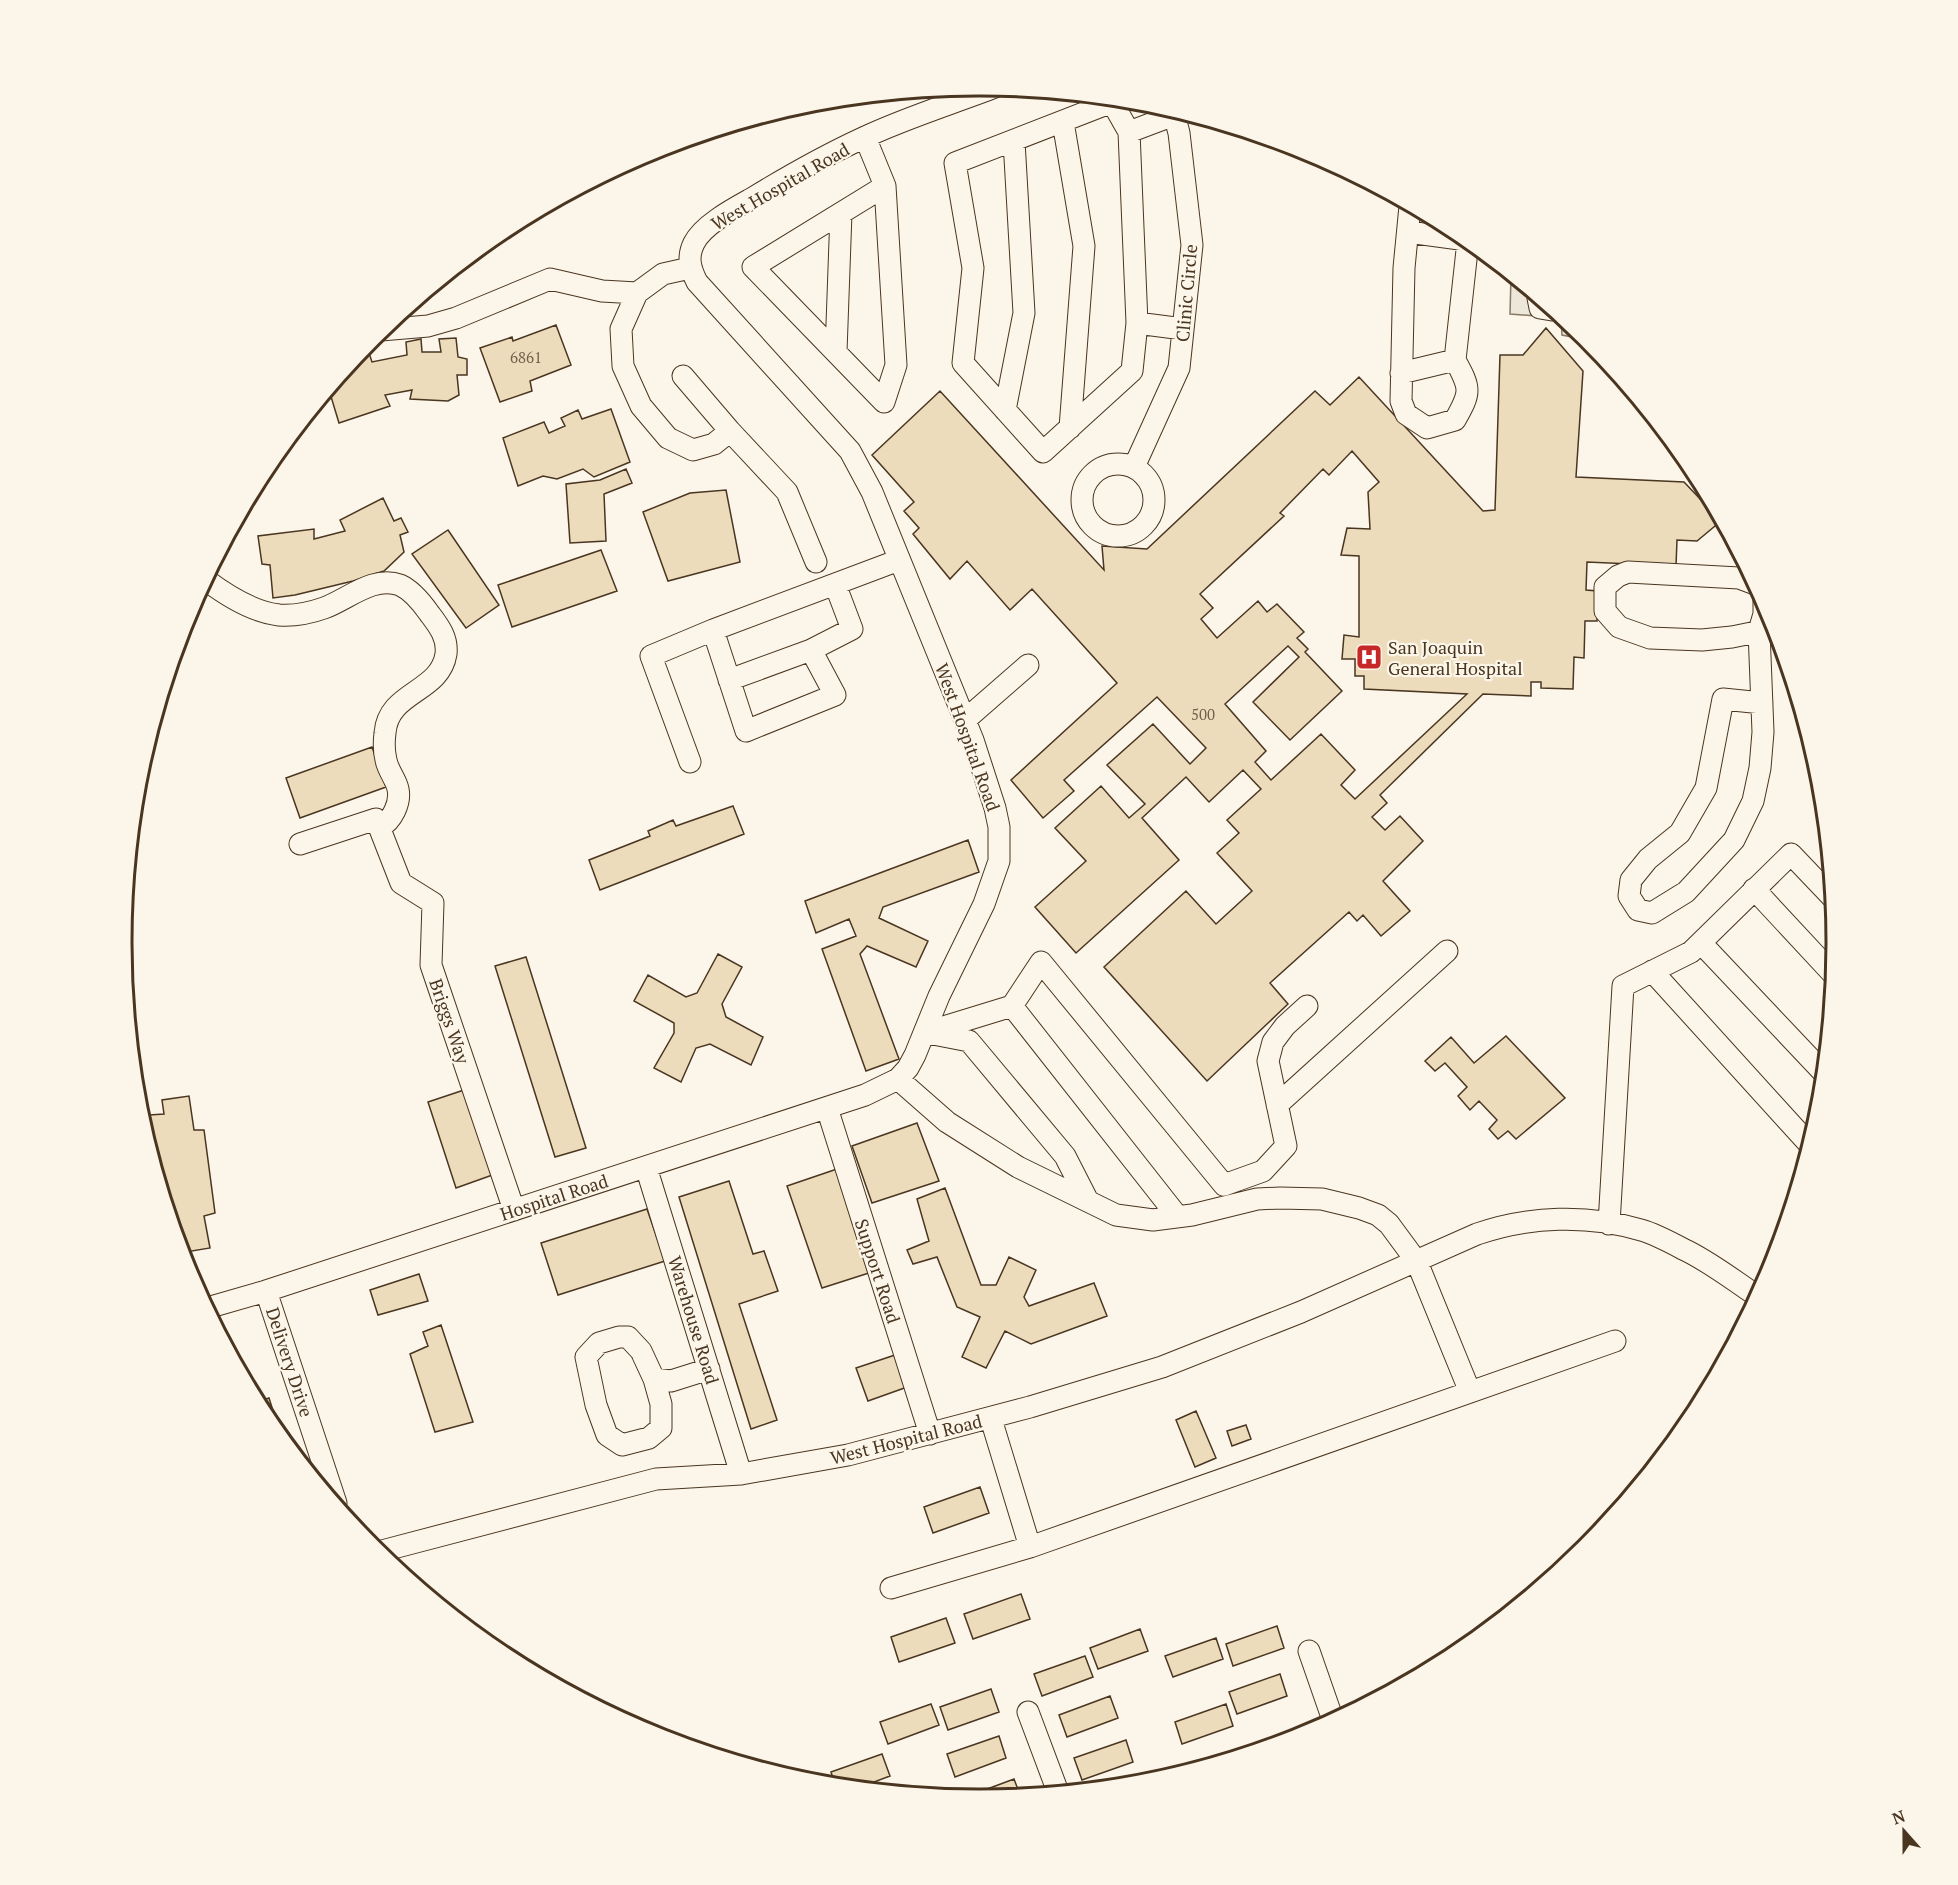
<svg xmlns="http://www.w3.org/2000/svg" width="1958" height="1885" font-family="'PT Serif',serif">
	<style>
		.parking { fill: #ede7d9; stroke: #887966; stroke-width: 1.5 }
		.building { fill: #ecdcbc; stroke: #4a3520; stroke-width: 1.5; fill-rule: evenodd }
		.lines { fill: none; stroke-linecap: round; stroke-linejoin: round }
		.minor-casing { stroke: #4a3520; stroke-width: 23 }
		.minor { stroke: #fbf6e9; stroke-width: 21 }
		.labels { text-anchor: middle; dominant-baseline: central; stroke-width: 4.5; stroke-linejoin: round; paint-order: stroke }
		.number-label { font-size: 15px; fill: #725f47 }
		.street-label { font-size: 18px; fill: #4a3520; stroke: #fbf6e9 }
		.poi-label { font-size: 18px; fill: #4a3520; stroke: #fbf6e9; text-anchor: start }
		.rim { fill: none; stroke: #4a3520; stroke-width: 3 }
	</style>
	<rect width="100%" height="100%" fill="#fbf6e9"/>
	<path class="parking" d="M1511 276 1585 337 1588 340 1562 335 1561 318 1510 314Z"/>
	<path class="building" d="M556 325 571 365 530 381 532 391 500 402 480 348 512 337 513 341Z
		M1546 328 1583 371 1576 477 1684 482 1721 521 1697 541 1677 540 1676 566 1587 562 1586 590 1598 591 1597 621H1585L1584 658 1574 657 1573 689 1541 688V682H1531V696L1483 694 1380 795 1387 803 1372 817 1385 830 1400 816 1423 841 1383 881 1410 911 1381 936 1363 915 1357 921 1349 912 1270 983 1288 1004 1207 1081 1104 967 1186 891 1216 924 1252 891 1217 853 1239 833 1227 820 1261 789 1243 770 1209 802 1186 777 1142 818 1179 860 1076 953 1035 907 1086 861 1055 828 1101 786 1129 818 1145 804 1107 765 1153 724 1190 764 1206 748 1157 697 1064 780 1074 791 1043 818 1011 780 1117 683 1032 589 1010 610 967 561 950 579 913 534 919 528 904 511 914 502 872 455 940 391 1104 570 1102 546 1147 549 1315 391 1330 405 1359 377 1483 511 1495 510 1500 355H1523ZM1352 451 1379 482 1368 492 1370 529 1347 528 1341 555 1359 556V637L1344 635 1342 659H1355V676H1364V689L1467 694 1355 799 1341 785 1355 770 1321 734 1271 780 1255 762 1266 751 1225 704 1288 646 1299 657 1253 702 1290 740 1342 691 1305 652 1308 649 1297 638 1304 632 1277 604 1267 612 1258 601 1217 638 1201 619 1213 608 1200 594 1284 516 1280 513 1323 469 1329 475Z
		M456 338 458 357 467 359V375H457L459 395 448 401 410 399 412 390 385 395 390 406 339 423 329 390 348 367 358 364 356 357 363 349 367 347 372 362 407 355 406 342 421 339 422 352H441L439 339Z
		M611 409 630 462 594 477 583 469 557 479 543 476 518 486 503 438 544 422 549 433 565 426 561 418 578 410 582 419Z
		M626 469 632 483 604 494 606 541 570 543 566 484 600 480Z
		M726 490 740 562 668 581 643 512 690 493Z
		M383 498 394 521 401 518 408 532 400 535 404 552 384 571 353 581 295 595 273 598 270 565 262 564 258 536 314 529V539L345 531 340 520Z
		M448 530 499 605 466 628 412 554Z
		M601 550 617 591 512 627 498 585Z
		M372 747 386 787 300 818 286 778Z
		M733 806 744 834 600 890 589 860 650 836 648 831 673 820 676 826Z
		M968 840 979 872 883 907 879 918 928 941 916 967 867 946 860 954 899 1059 866 1071 822 949 856 936 849 919 816 933 805 901Z
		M718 954 742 967 722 1004 726 1017 763 1037 751 1065 710 1044 696 1048 681 1082 654 1068 674 1033V1023L634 1001 648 975 686 997 697 993Z
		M526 957 586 1148 555 1157 495 966Z
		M1506 1036 1565 1098 1516 1139 1508 1131 1498 1139 1489 1129 1497 1120 1479 1101 1470 1110 1458 1096 1467 1087 1445 1063 1435 1071 1425 1061 1451 1037 1474 1063Z
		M470 1088 498 1173 456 1188 428 1102Z
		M189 1096 194 1130H204L215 1213 204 1216 210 1248 186 1252 182 1231 176 1232 138 1103 146 1102 149 1115 164 1114 162 1100Z
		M917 1123 939 1181 872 1203 852 1146Z
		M837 1169 872 1272 822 1288 787 1186Z
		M729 1181 753 1254 764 1251 778 1291 739 1304 777 1420 751 1429 679 1197Z
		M945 1188 981 1285H996L1009 1257 1036 1270 1024 1297 1029 1306 1094 1283 1107 1316 1031 1344 1005 1331 986 1368 962 1357 980 1317 957 1307 937 1257 913 1264 907 1250 929 1241 917 1199Z
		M647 1209 665 1261 558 1295 541 1243Z
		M419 1274 428 1301 378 1315 370 1290Z
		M441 1325 473 1422 435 1432 410 1354 428 1346 423 1332Z
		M898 1354 910 1386 868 1401 856 1368Z
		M269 1398 281 1436 266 1418 257 1402Z
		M1196 1411 1216 1458 1195 1467 1176 1420Z
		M1246 1425 1251 1439 1232 1446 1227 1431Z
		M980 1487 989 1513 933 1533 924 1507Z
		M1021 1594 1030 1619 973 1639 964 1614Z
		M946 1618 955 1643 899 1662 891 1637Z
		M1277 1626 1284 1648 1233 1666 1226 1644Z
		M1140 1629 1148 1651 1098 1669 1090 1648Z
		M1216 1638 1223 1659 1173 1677 1165 1656Z
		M1085 1656 1093 1677 1042 1696 1034 1674Z
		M1280 1674 1287 1696 1237 1714 1229 1692Z
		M991 1689 999 1712 948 1730 940 1707Z
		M1110 1696 1118 1718 1067 1737 1059 1715Z
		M931 1704 939 1725 888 1744 880 1722Z
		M1226 1704 1233 1726 1182 1744 1175 1722Z
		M1299 1728 1302 1736 1250 1752 1248 1746Z
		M999 1736 1006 1758 955 1777 947 1754Z
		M1126 1740 1133 1762 1082 1780 1074 1758Z
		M882 1754 890 1776 858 1788 835 1785 831 1772Z
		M1199 1764 1200 1767 1148 1783 1147 1782Z
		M1014 1779 1020 1795 979 1799 963 1798Z"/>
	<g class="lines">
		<defs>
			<path id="minor" d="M1174 115 1129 132 1112 102 955 163 973 268 963 363 1043 452 1132 371 1137 323 1183 329
				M1063 122 1084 246 1070 428
				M1129 132 1137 323
				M865 137 885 186 753 267 884 402 896 365 885 186
				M1408 232 1467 240
				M690 268 663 274 637 293 621 329 623 366 641 406 668 438 693 450 714 444 730 431
				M1538 298 1540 308 1552 310
				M381 330 428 326 456 318 550 279 602 291 637 293
				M836 352 841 213
				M1455 360 1468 241
				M1401 373 1455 360C1471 389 1471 392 1455 420L1427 428 1406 414 1401 401 1404 268 1410 206
				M683 376 730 431 787 492 816 562
				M1005 410 1024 313 1014 141
				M1082 500a36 36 0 1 1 72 0a36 36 0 1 1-72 0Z
				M1134 467 1179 368 1192 245 1179 133 1173 110
				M206 580C226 595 253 612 279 615 294 616 310 613 324 608 347 600 373 575 400 585 411 590 422 603 429 613 438 625 448 637 446 654 440 693 388 691 385 733 384 741 384 752 386 760 388 771 396 779 398 789 401 803 392 821 380 827
				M835 584 852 629 811 650 835 695 746 731 713 630 899 560
				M1755 584 1739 578 1628 572 1618 576 1605 587V611L1619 627 1650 638 1702 640 1732 637 1771 629
				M729 680 811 650
				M1762 703 1723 699 1706 788 1680 833 1648 859 1631 880 1629 896 1638 910 1652 913 1686 892 1734 840 1753 801 1760 768 1763 732 1759 631 1764 614V602
				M965 720 1028 665
				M690 762 651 656 713 630
				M300 844 376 819 401 883 433 903 431 965 514 1210
				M1754 889 1833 974
				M1701 943 1823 1072
				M1652 971 1809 1144
				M1012 1006 1041 962 1224 1185 1263 1171 1286 1146 1268 1061 1273 1042 1285 1026 1307 1006
				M924 1033 1012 1006 1178 1217
				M928 1033 969 1041 1065 1156 1088 1201
				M898 1079 947 1122 1018 1167 1116 1215 1153 1220 1192 1215 1257 1199 1280 1198 1322 1199 1359 1208 1378 1215 1389 1224 1417 1262 1470 1392
				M1277 1105 1447 951
				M827 1108 930 1434
				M646 1167 741 1474
				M1609 1224 1623 986 1691 952 1791 854 1832 897
				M266 1291 336 1503
				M207 1308 266 1291 865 1095 898 1079 908 1068 915 1055 939 996 984 904 999 861V827L995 808 973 740 872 492 850 451 697 282C690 268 687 257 694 243 703 225 733 209 751 199 787 177 824 156 863 138 905 118 951 104 995 87
				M619 1337H628L641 1351 654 1379 661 1404V1428L649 1438 622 1445 607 1435 596 1405 586 1357 599 1343Z
				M654 1379 671 1381 709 1369
				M991 1419 1030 1547 1615 1341
				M378 1552 656 1479 741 1474 848 1455 1030 1407 1162 1367 1301 1312 1477 1234C1529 1216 1588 1214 1641 1230 1655 1234 1670 1242 1683 1249 1709 1261 1733 1280 1757 1296
				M891 1588 1030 1547
				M1309 1651 1333 1720
				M1028 1712 1058 1792"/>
		</defs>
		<use href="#minor" class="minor-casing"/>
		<use href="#minor" class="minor"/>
	</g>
	<defs>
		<symbol id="hospital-square" viewBox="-11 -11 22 22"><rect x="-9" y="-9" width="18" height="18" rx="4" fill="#c62828" stroke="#fbf6e9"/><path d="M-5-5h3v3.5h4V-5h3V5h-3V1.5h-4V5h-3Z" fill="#fff"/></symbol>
	</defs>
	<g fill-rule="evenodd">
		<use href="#hospital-square" x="1354" y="642" width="30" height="30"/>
	</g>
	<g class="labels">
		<g class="number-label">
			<text x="526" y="357">6861</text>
			<text x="1203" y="714">500</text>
		</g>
		<g class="street-label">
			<text transform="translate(780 186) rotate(-30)">West Hospital Road</text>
			<text transform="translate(1186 293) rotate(-85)">Clinic Circle</text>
			<text transform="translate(968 737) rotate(70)">West Hospital Road</text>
			<text transform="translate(450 1021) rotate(71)">Briggs Way</text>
			<text transform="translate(554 1197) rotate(-18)">Hospital Road</text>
			<text transform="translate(878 1271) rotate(72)">Support Road</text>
			<text transform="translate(694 1320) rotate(73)">Warehouse Road</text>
			<text transform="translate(290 1362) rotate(72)">Delivery Drive</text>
			<text transform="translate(906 1439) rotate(-14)">West Hospital Road</text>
		</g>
		<g class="poi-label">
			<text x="1388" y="647">San Joaquin<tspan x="1388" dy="21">General Hospital</tspan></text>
		</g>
	</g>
	<path d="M0 0H1958V1885H0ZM978 96H980A846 846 0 0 1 1826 942V943A846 846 0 0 1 980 1789H978A846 846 0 0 1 132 943V942A846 846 0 0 1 978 96Z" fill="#fbf6e9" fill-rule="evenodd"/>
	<path class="rim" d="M978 96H980A846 846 0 0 1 1826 942V943A846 846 0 0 1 980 1789H978A846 846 0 0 1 132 943V942A846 846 0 0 1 978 96Z"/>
	<g transform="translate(1904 1831) rotate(339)" stroke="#fbf6e9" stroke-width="4.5" paint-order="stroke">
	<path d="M0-4.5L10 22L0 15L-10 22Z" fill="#4a3520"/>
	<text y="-9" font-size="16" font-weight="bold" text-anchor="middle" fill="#4a3520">N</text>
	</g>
</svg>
